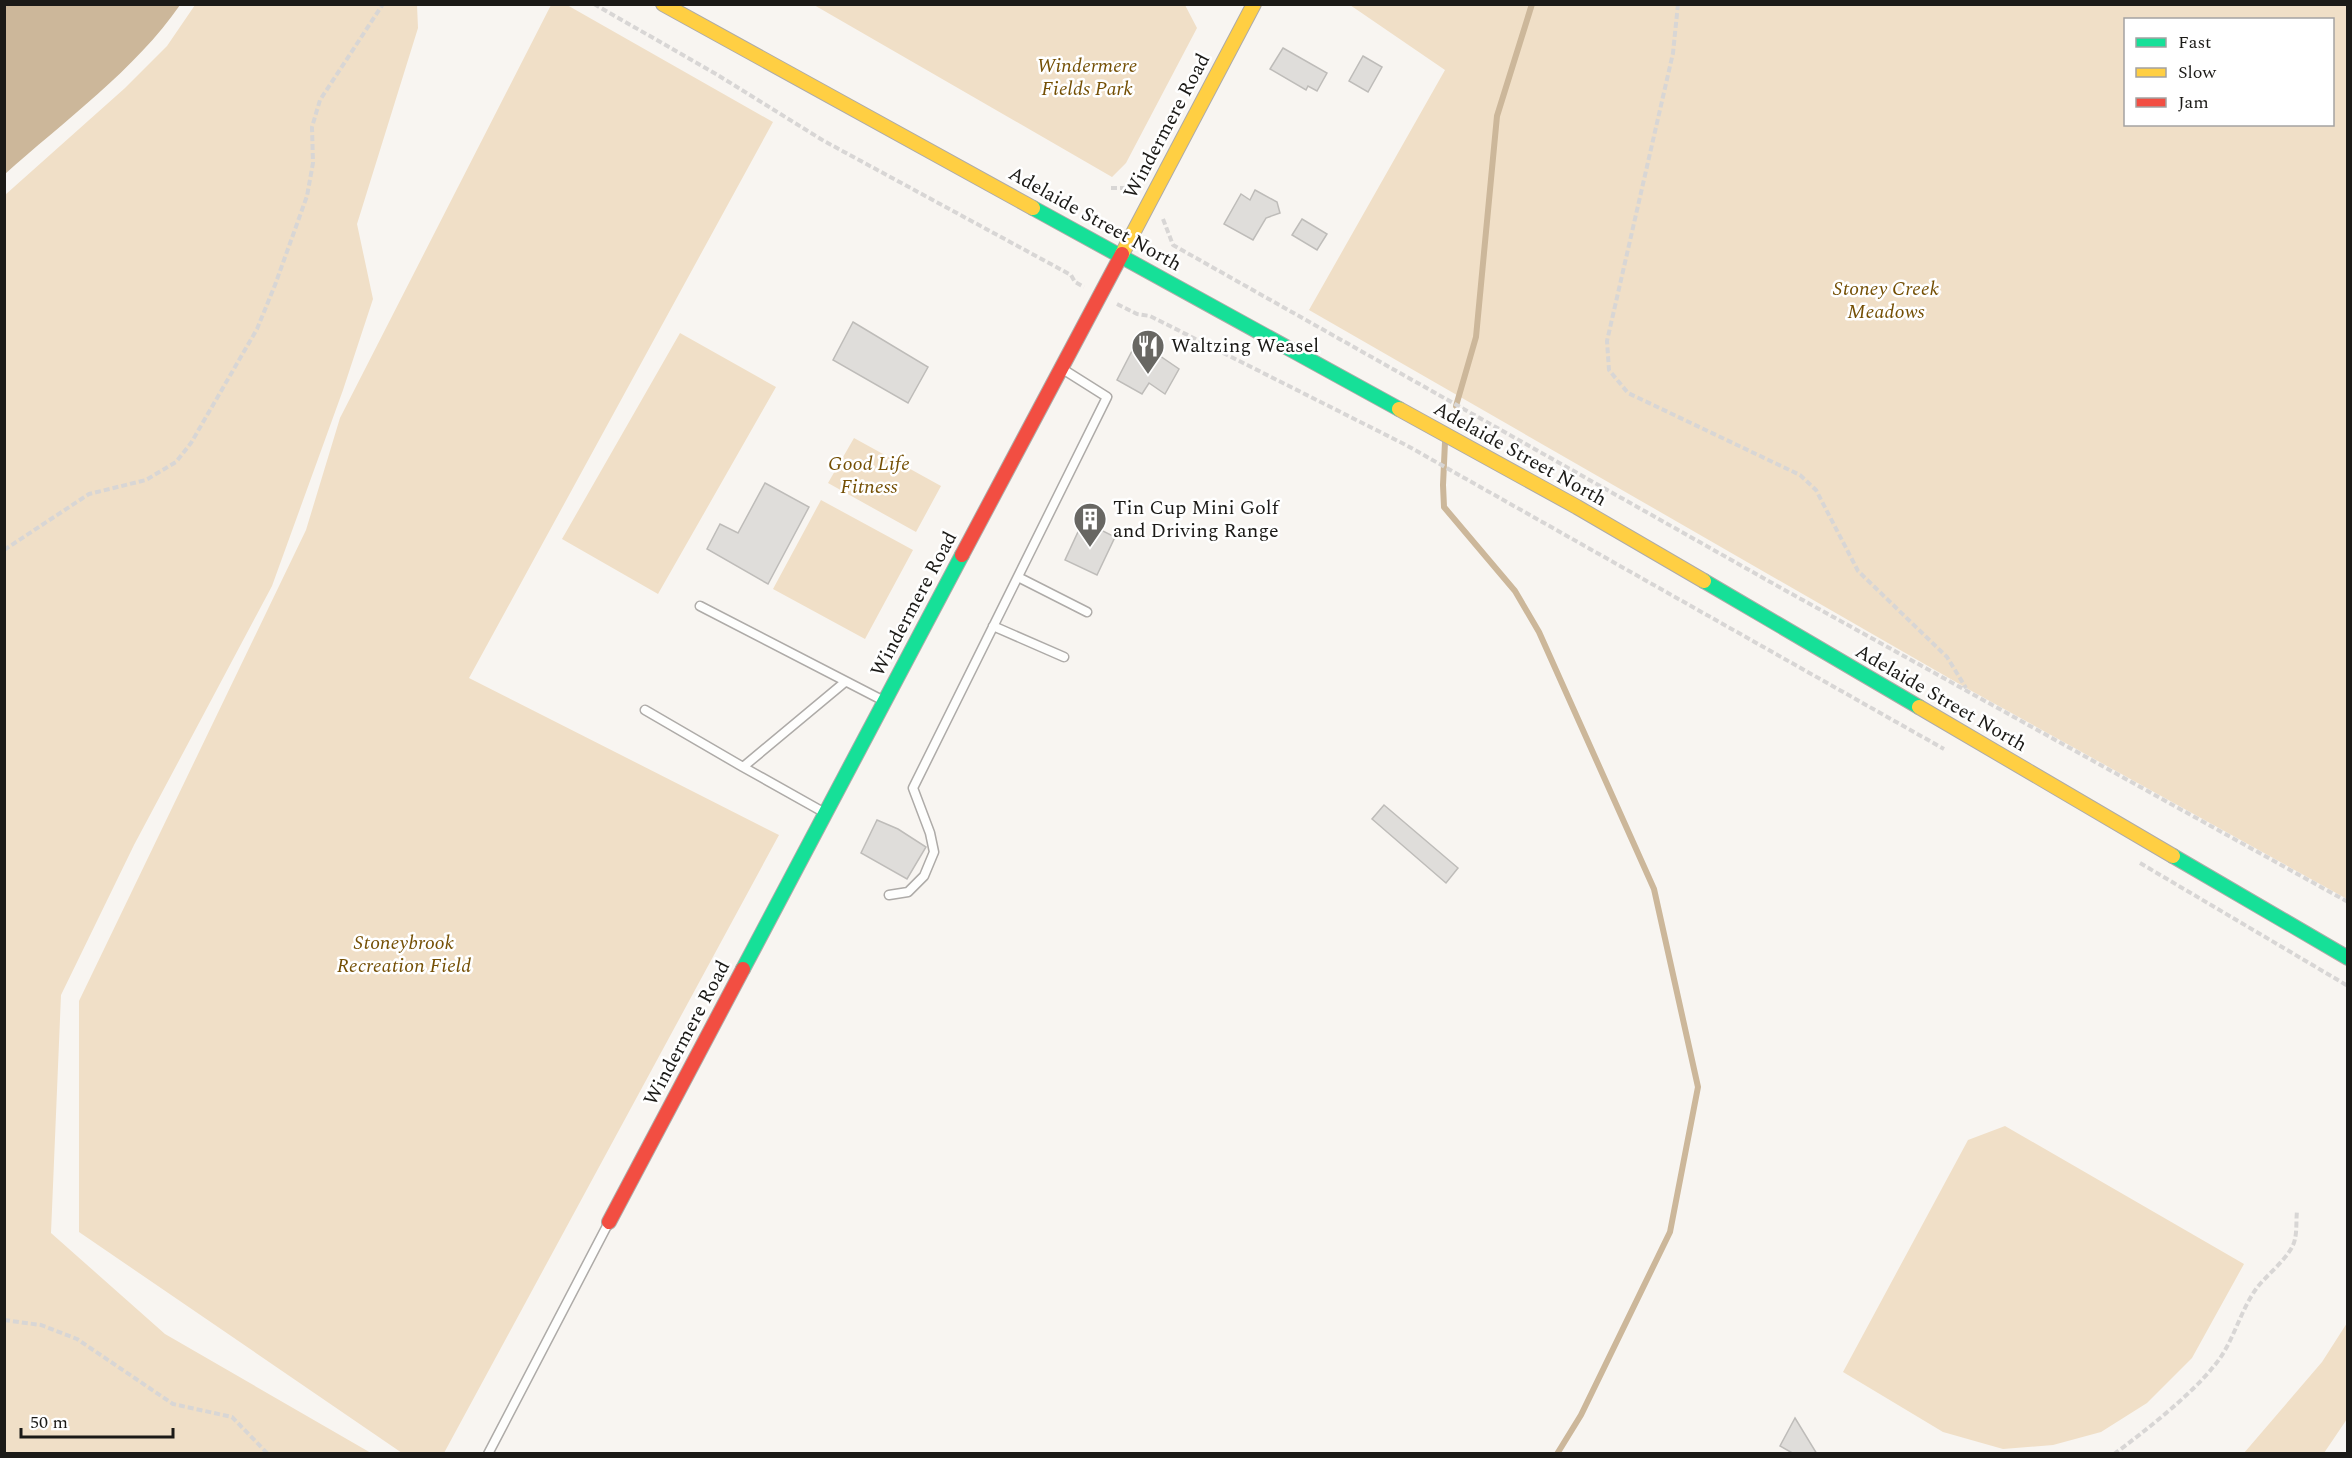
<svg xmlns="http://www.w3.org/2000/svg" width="2352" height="1458" font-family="Spectral,serif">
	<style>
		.green { fill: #f0dfc7; fill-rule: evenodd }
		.water { fill: #ccb79a }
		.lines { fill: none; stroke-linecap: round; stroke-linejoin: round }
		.stream { stroke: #ccb79a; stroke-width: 6 }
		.building { fill: #dfddda; stroke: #bebcb9; stroke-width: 1.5 }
		.lane-casing { stroke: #aeaba8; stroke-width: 11 }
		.fast-casing { stroke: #aeaba8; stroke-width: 16 }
		.slow-casing { stroke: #aeaba8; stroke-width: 16 }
		.jam-casing { stroke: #aeaba8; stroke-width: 16 }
		.path { stroke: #d8d6d5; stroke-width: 4; stroke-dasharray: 6 3; stroke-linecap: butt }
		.lane { stroke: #fefefd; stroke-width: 8 }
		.fast { stroke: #16e098; stroke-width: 14 }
		.slow { stroke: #ffcf43; stroke-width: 14 }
		.jam { stroke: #f24e42; stroke-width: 14 }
		.labels { text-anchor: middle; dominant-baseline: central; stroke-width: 5; stroke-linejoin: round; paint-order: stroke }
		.park-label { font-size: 20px; font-style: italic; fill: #744f04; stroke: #fff }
		.street-label { font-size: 20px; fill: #1b1a17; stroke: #fff }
		.poi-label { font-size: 20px; fill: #1b1a17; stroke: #fff; text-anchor: start }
	</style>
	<rect width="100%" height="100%" fill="#f8f5f1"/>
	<path class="green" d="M195 5H417L418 28 357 224 373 299 343 390 272 586 134 845 61 995 51 1233 165 1334 371 1453H5V195L125 88 167 46Z
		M551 5H567L773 122 469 678 779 835 444 1453H402L79 1232V1001L306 530 340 418Z
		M814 5H1185L1197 28 1126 163 1112 177Z
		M1350 5H2347V899L1968 689 1309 310 1445 70ZM2126 20H2332V124H2126Z
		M680 333 776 387 658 594 562 539Z
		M854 438 941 486 916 532 828 483Z
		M821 500 913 550 865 639 773 589Z
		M2005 1126 2244 1264 2192 1358 2147 1403 2101 1432 2053 1445 2003 1449 1943 1432 1843 1372 1968 1140Z
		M2347 1323V1419L2324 1453H2244L2322 1362Z"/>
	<path class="water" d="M5 4H180V5C136 69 63 122 5 174Z"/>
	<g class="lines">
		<path class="stream" d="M1456 406 1476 337 1497 116 1532 4
			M1445 442 1443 485 1444 507 1515 591 1539 632 1654 889 1698 1087 1670 1232 1581 1415 1557 1454"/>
	</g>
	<path class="building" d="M1283 48 1327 73 1317 91 1308 86 1306 90 1270 69Z
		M1363 56 1382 67 1368 92 1349 81Z
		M1255 190 1277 202 1280 213 1266 218 1253 240 1224 224 1241 194 1250 200Z
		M1302 219 1327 234 1317 250 1292 235Z
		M853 322 928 367 908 403 833 360Z
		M1133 349 1152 361 1157 354 1179 369 1165 394 1149 383 1142 394 1117 380Z
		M765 483 809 507 768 584 707 549 720 524 738 533Z
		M1083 521 1115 537 1097 575 1065 560Z
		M1384 805 1458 868 1446 883 1372 819Z
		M877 820 898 829 926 847 907 879 861 853Z
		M1795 1418 1817 1454H1794L1780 1446Z"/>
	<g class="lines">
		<defs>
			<path id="lane" d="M1018 577 1087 612
				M700 606 884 701
				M993 626 1064 657
				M645 710 743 767
				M825 813 743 767 845 682
				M889 895 908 892 924 876 934 852 930 833 913 788 1107 397 1061 368
				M488 1454 609 1222"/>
			<path id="fast" d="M1033 208 1399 409
				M1704 581 1919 707
				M2173 856 2348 958
				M743 969 962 555"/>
			<path id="slow" d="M663 4 1033 208
				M1122 254 1254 4
				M1399 409 1577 507 1704 581
				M1919 707 2173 856"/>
			<path id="jam" d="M962 555 1122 254
				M609 1222 743 969"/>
		</defs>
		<use href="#lane" class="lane-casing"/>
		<use href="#fast" class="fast-casing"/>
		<use href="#slow" class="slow-casing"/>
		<use href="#jam" class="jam-casing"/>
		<path class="path" d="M594 4 716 74 824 141 1071 275 1075 282 1084 287
			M1678 4 1673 53 1607 341 1609 370 1628 393 1800 475 1816 490 1858 571 1947 657 1966 688
			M1111 188H1125L1132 194
			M1163 219 1173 245 1781 588 2348 902
			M1117 304 1137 314 1150 316 1406 445 1944 749
			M4 550 89 494 146 480 176 462 191 443 257 329 275 285 307 196 313 163 312 127 320 100 383 4
			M2140 863 2348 986
			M4 1320 41 1325 77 1339 173 1404 232 1417 268 1454
			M2114 1454C2144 1432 2191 1395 2214 1366 2233 1344 2239 1313 2256 1289 2266 1275 2292 1256 2295 1239 2297 1230 2296 1220 2297 1211"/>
		<use href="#lane" class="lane"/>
		<use href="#fast" class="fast"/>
		<use href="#slow" class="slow"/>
		<use href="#jam" class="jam"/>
	</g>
	<defs>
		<symbol id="restaurant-pin" viewBox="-11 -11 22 30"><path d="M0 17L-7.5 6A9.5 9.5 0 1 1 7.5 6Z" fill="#686763" stroke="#fff"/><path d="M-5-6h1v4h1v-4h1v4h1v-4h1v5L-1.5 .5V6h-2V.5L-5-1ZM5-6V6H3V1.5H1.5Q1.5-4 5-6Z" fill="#fff"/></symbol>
		<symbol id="building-pin" viewBox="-11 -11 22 30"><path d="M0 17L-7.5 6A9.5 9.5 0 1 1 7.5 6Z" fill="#686763" stroke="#fff"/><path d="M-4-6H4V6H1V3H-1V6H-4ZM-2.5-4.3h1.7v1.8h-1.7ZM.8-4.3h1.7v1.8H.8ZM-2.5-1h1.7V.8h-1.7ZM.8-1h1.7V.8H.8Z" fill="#fff"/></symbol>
	</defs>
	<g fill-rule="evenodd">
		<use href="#restaurant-pin" x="1129" y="327" width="38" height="52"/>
		<use href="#building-pin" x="1071" y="500" width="38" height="52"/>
	</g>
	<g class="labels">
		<g class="park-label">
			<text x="1087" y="66">Windermere<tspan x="1087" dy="23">Fields Park</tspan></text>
			<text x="1886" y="289">Stoney Creek<tspan x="1886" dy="23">Meadows</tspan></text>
			<text x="869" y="464">Good Life<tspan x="869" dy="23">Fitness</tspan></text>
			<text x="404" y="943">Stoneybrook<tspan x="404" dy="23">Recreation Field</tspan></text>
		</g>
		<g class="street-label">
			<text transform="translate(1167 126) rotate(-62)">Windermere Road</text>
			<text transform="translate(1095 219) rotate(29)">Adelaide Street North</text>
			<text transform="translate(1520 454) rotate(29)">Adelaide Street North</text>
			<text transform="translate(914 604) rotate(-62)">Windermere Road</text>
			<text transform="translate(1941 698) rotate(30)">Adelaide Street North</text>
			<text transform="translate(687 1033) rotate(-62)">Windermere Road</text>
		</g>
		<g class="poi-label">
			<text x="1171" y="346">Waltzing Weasel</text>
			<text x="1113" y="508">Tin Cup Mini Golf<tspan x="1113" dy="23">and Driving Range</tspan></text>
		</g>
	</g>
	<rect width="2352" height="1458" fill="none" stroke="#1b1a17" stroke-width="12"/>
	<rect x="2124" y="18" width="210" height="108" fill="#ffffff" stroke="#a4a3a2" stroke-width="1.5"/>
	<rect x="2136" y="38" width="30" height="9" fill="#16e098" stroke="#a4a3a2" stroke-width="1.5"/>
	<text x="2178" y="48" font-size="18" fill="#1b1a17">Fast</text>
	<rect x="2136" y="68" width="30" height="9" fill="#ffcf43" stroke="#a4a3a2" stroke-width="1.5"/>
	<text x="2178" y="78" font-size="18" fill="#1b1a17">Slow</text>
	<rect x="2136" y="98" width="30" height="9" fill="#f24e42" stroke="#a4a3a2" stroke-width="1.5"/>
	<text x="2178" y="108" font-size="18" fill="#1b1a17">Jam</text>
	<path d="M21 1428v9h152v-9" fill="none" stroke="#1b1a17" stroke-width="3"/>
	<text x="30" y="1428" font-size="18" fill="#1b1a17" stroke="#ffffff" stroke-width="4.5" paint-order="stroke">50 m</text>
</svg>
